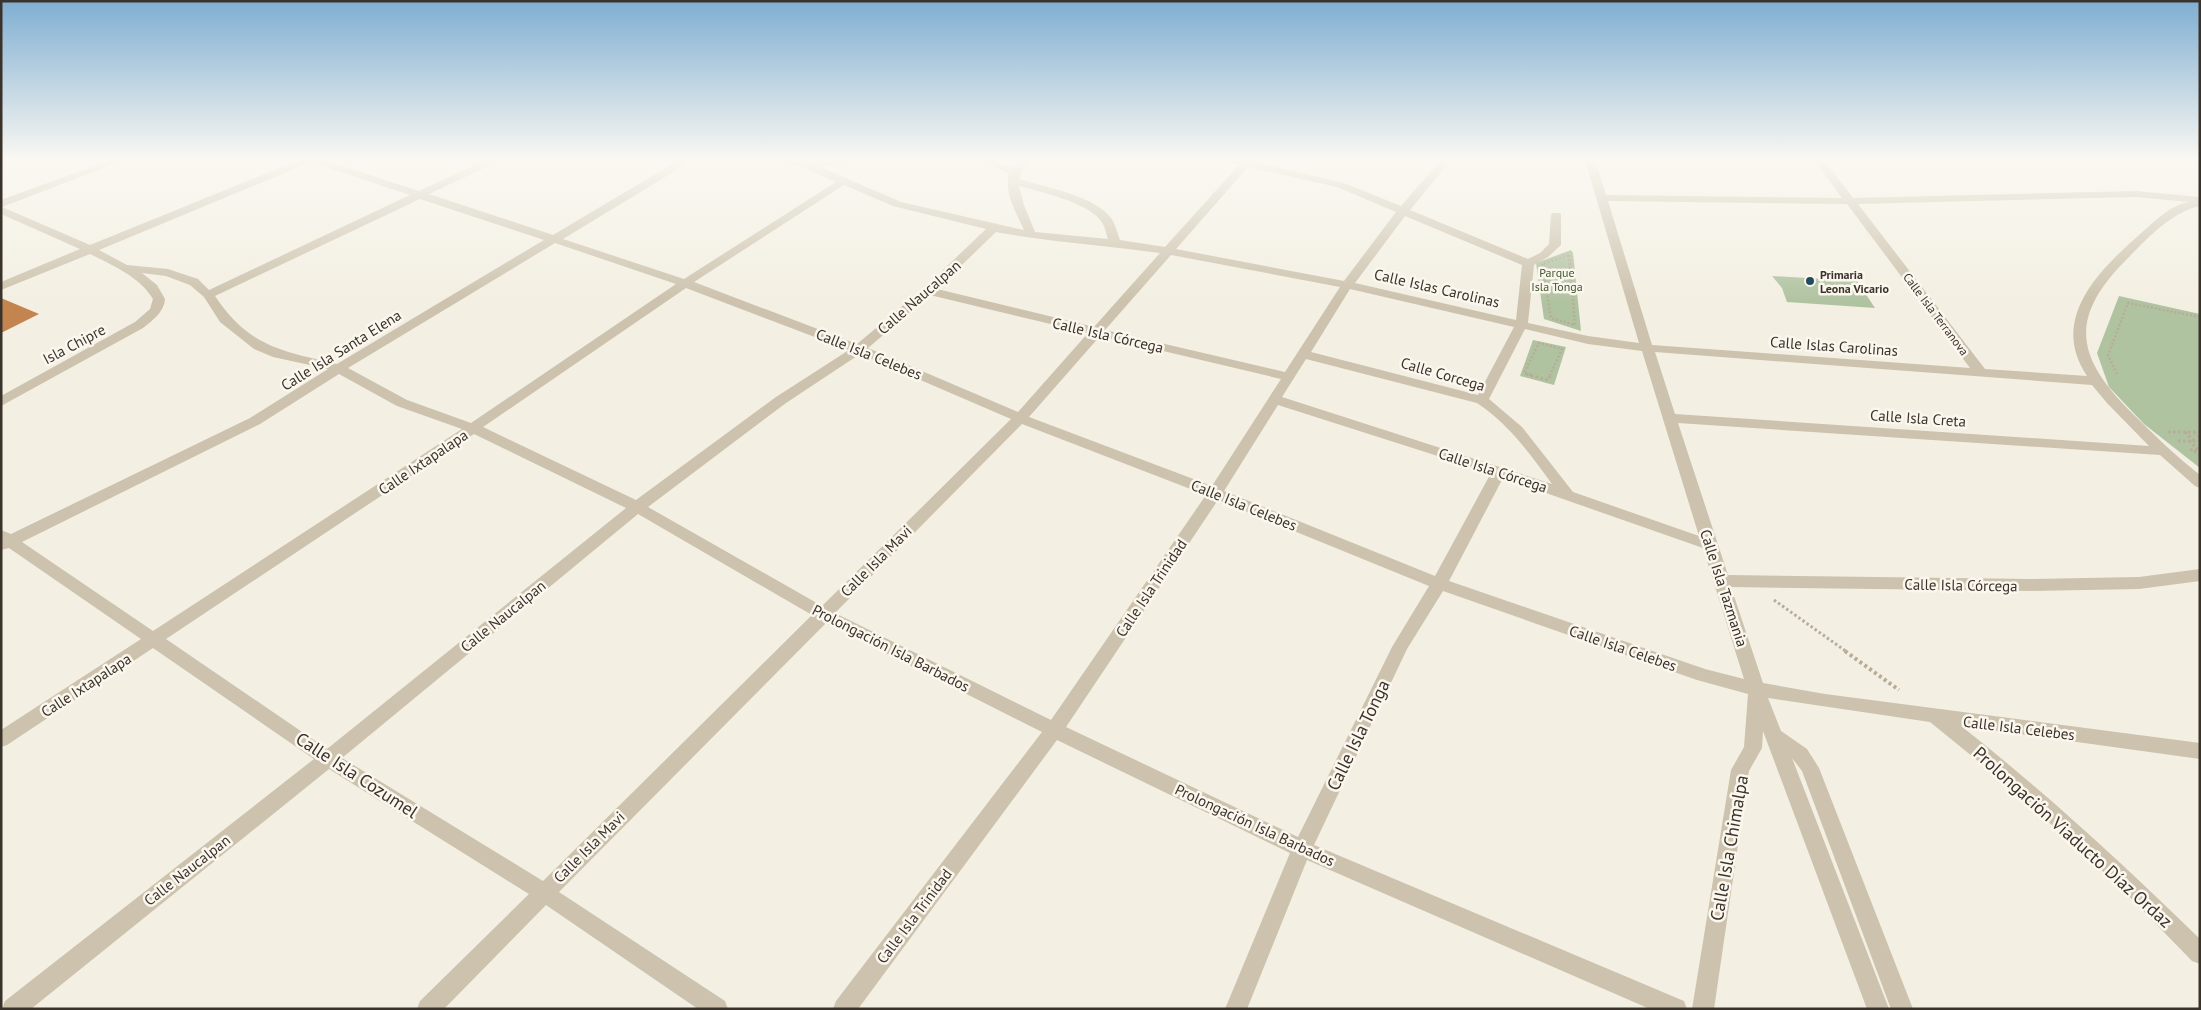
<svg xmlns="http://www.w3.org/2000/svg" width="2201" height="1010" font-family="'PT Sans',sans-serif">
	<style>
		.green { fill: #b0c3a1 }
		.building { fill: #c4844f }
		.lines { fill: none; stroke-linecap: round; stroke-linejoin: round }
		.path-far2 { stroke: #b8ac97; stroke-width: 2.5; stroke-dasharray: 2 2; stroke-linecap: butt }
		.path-far1 { stroke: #b8ac97; stroke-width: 3; stroke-dasharray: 2.5 2.5; stroke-linecap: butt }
		.path { stroke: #b8ac97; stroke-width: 4; stroke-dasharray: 3 3; stroke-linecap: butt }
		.minor { fill: #ccc2ad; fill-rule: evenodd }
		.poi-dot { fill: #214c5c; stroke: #fbf7ee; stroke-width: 2 }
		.labels { text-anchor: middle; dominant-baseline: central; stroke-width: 5; stroke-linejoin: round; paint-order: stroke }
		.far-park-label { font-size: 12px; fill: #41582f; stroke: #fbf7ee }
		.far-poi-label { font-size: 12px; font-weight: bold; fill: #3a332b; stroke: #fbf7ee; text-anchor: start }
		.far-street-label { font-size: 12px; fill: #3a332b; stroke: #fbf7ee }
		.street-label { font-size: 15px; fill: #3a332b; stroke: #fbf7ee }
		.near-street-label { font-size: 18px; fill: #3a332b; stroke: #fbf7ee }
	</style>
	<rect width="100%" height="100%" fill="#f3efe2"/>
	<path class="green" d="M1571 250 1573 253 1581 331 1544 319 1536 263Z
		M1772 276 1857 281 1875 308 1787 302 1782 288Z
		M2119 296 2200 314V468L2144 424 2109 387 2097 353Z
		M1533 340 1566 347 1554 385 1520 376Z"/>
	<path class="building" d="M1 298 39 314 1 333Z"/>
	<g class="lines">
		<path class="path-far2" d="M1569 255 1575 325 1551 318 1542 264Z
			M2117 374 2108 355 2128 303 2200 317
			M1531 375 1524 373 1539 343 1562 349 1550 375"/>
		<path class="path-far1" d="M1526 374 1548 380 1551 374
			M2168 432H2200
			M2185 432 2194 441
			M2194 432 2200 437
			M2178 441H2200
			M2189 441 2199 450
			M2190 450H2200
			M2194 451 2200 455
			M1774 600 1847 652"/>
		<path class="path" d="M1845 651 1899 690"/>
		<path class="minor" d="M111 160H124L2 207 90 245 299 160H324L419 191 486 160H498L497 162 429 194 553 235 679 160H691L690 162 563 239 684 279 836 182 804 168 781 162 780 160H795L809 163 831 160H852L847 163 820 167 901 202 1024 230C1016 212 1004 193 1009 173L980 160H993L1013 168 1022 160H1032L1021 172 1019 179C1045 187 1095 196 1111 218 1116 225 1117 233 1120 240L1165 247 1239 165 1228 162 1227 160H1246L1344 183 1401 206 1441 160H1451L1410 210 1528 259 1540 253 1549 244 1551 215 1552 213H1560L1561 215V245L1548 257 1534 265 1528 323 1588 336 1639 343 1585 160H1595L1606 195 1842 198 1814 160H1824L1853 198 2136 191 2200 197V206C2171 212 2147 239 2127 259 2066 320 2077 359 2135 416 2156 437 2177 457 2200 475V488L2195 486 2160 455 1678 423 1728 575 2031 579 2139 577 2200 569V581L2139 589 2031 591 1731 587 1763 683 1825 694 2200 743V759L1961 726C2045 792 2123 864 2200 939V964L2192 961 2120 887 2010 787 1930 722 1768 698 1781 731 1807 749 1819 768 1913 1009H1891L1802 771 1792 758 1889 1009H1867L1763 731 1762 748 1749 771 1745 797 1714 1009H1692L1731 770 1744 747 1748 694 1697 680 1443 591 1407 649 1314 845 1684 1001 1687 1009H1650L1307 860 1247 1009H1225L1290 853 1057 740 858 1009H833L836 1001 1042 732 826 623 559 892 725 1001 728 1009H698L546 905 444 1009H417L420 1001 529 894 329 769 31 1009H2L5 1001 314 759 153 648 7 745 1 747V730L141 639 9 548 1 550V530L11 534 250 418 328 369 273 357 254 349 220 322 204 297 190 285 166 276 142 273 157 285 165 299C164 312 153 320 143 328L1 406V396L135 322 150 309 153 299C140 277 112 265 90 254L1 290V282L80 249 1 214V200ZM311 162 410 195 209 290 198 279 168 269 127 265 99 250ZM1248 167 1337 187 1396 212 1344 281 1176 249ZM844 185 893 206 986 229 924 288 857 344 694 282ZM1019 186C1041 192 1087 202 1101 221 1105 226 1106 233 1108 239L1035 232 1024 205ZM2136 197 2189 202C2170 205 2154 222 2139 235 2098 271 2049 320 2087 376L1985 369 1858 204ZM420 199 544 240 337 364C282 351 249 347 215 296ZM1608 201 1847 204 1970 368 1652 345ZM1405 216 1522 265 1516 320 1355 283ZM996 232C1050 242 1105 245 1160 253L1094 327 937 289ZM555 243 676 284 471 423 407 400 348 368ZM1171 255 1340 287 1285 372 1105 330ZM686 288 849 350 776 397 636 500 483 427ZM1350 289 1514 327 1478 395 1311 352ZM930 295 1088 333 1018 412 868 348ZM1525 329 1588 344 1642 351 1699 536 1573 492 1522 427 1489 399ZM1100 336 1281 379 1212 486 1029 417ZM1655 352 2092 385 2107 403 2149 446 1675 414ZM860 354 1011 419 822 606 648 507 786 403ZM1306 359 1477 403C1509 424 1530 454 1552 484L1282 397ZM339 374 397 406 462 429 153 631 22 542 260 424ZM1278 405 1491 473 1435 576 1224 491ZM1022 424 1206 495 1051 720 835 613ZM474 434 626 508 327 749 166 639ZM1503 478 1703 548 1744 679 1705 669 1449 581ZM1218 500 1429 586 1392 647 1298 837 1066 727ZM638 514 812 615 543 881 342 758Z"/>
	</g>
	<linearGradient id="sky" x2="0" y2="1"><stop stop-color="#7faed2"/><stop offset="0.53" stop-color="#faf8f2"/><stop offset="1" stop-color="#faf8f2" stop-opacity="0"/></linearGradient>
	<rect width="2201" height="301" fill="url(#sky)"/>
	<circle class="poi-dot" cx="1810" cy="281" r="5"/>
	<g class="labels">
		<g class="far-park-label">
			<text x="1557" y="272">Parque<tspan x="1557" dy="14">Isla Tonga</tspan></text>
		</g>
		<g class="far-poi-label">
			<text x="1820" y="274">Primaria<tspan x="1820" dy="14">Leona Vicario</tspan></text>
		</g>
		<g class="far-street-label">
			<text transform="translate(1936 314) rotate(53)">Calle Isla Terranova</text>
		</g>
		<g class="street-label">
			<text transform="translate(1437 288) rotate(13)">Calle Islas Carolinas</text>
			<text transform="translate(919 297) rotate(-41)">Calle Naucalpan</text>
			<text transform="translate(1108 335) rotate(13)">Calle Isla Córcega</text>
			<text transform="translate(74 344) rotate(-28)">Isla Chipre</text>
			<text transform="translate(1834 346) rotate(4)">Calle Islas Carolinas</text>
			<text transform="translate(341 350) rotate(-32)">Calle Isla Santa Elena</text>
			<text transform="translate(869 354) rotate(22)">Calle Isla Celebes</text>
			<text transform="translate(1443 374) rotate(16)">Calle Corcega</text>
			<text transform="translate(1918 418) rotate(4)">Calle Isla Creta</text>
			<text transform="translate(423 462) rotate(-34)">Calle Ixtapalapa</text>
			<text transform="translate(1493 470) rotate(18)">Calle Isla Córcega</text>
			<text transform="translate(1244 505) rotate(22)">Calle Isla Celebes</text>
			<text transform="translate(876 561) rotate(-45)">Calle Isla Mavi</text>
			<text transform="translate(1961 585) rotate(1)">Calle Isla Córcega</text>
			<text transform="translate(1151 588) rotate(-56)">Calle Isla Trinidad</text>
			<text transform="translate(1724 588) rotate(72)">Calle Isla Tazmania</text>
			<text transform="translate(503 616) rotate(-39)">Calle Naucalpan</text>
			<text transform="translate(891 648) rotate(27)">Prolongación Isla Barbados</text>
			<text transform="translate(1623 648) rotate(19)">Calle Isla Celebes</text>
			<text transform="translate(86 685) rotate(-33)">Calle Ixtapalapa</text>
			<text transform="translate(2019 728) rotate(7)">Calle Isla Celebes</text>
			<text transform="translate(1255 825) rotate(25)">Prolongación Isla Barbados</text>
			<text transform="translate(589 847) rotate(-45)">Calle Isla Mavi</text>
			<text transform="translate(187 870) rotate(-38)">Calle Naucalpan</text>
			<text transform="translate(914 916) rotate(-53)">Calle Isla Trinidad</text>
		</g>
		<g class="near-street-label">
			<text transform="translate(1358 735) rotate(-64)">Calle Isla Tonga</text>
			<text transform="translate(357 775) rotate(33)">Calle Isla Cozumel</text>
			<text transform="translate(2073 837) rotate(42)">Prolongación Viaducto Díaz Ordaz</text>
			<text transform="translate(1729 848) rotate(-80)">Calle Isla Chimalpa</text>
		</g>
	</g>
	<rect width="2201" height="1010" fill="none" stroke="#3a332b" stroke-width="5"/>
</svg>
